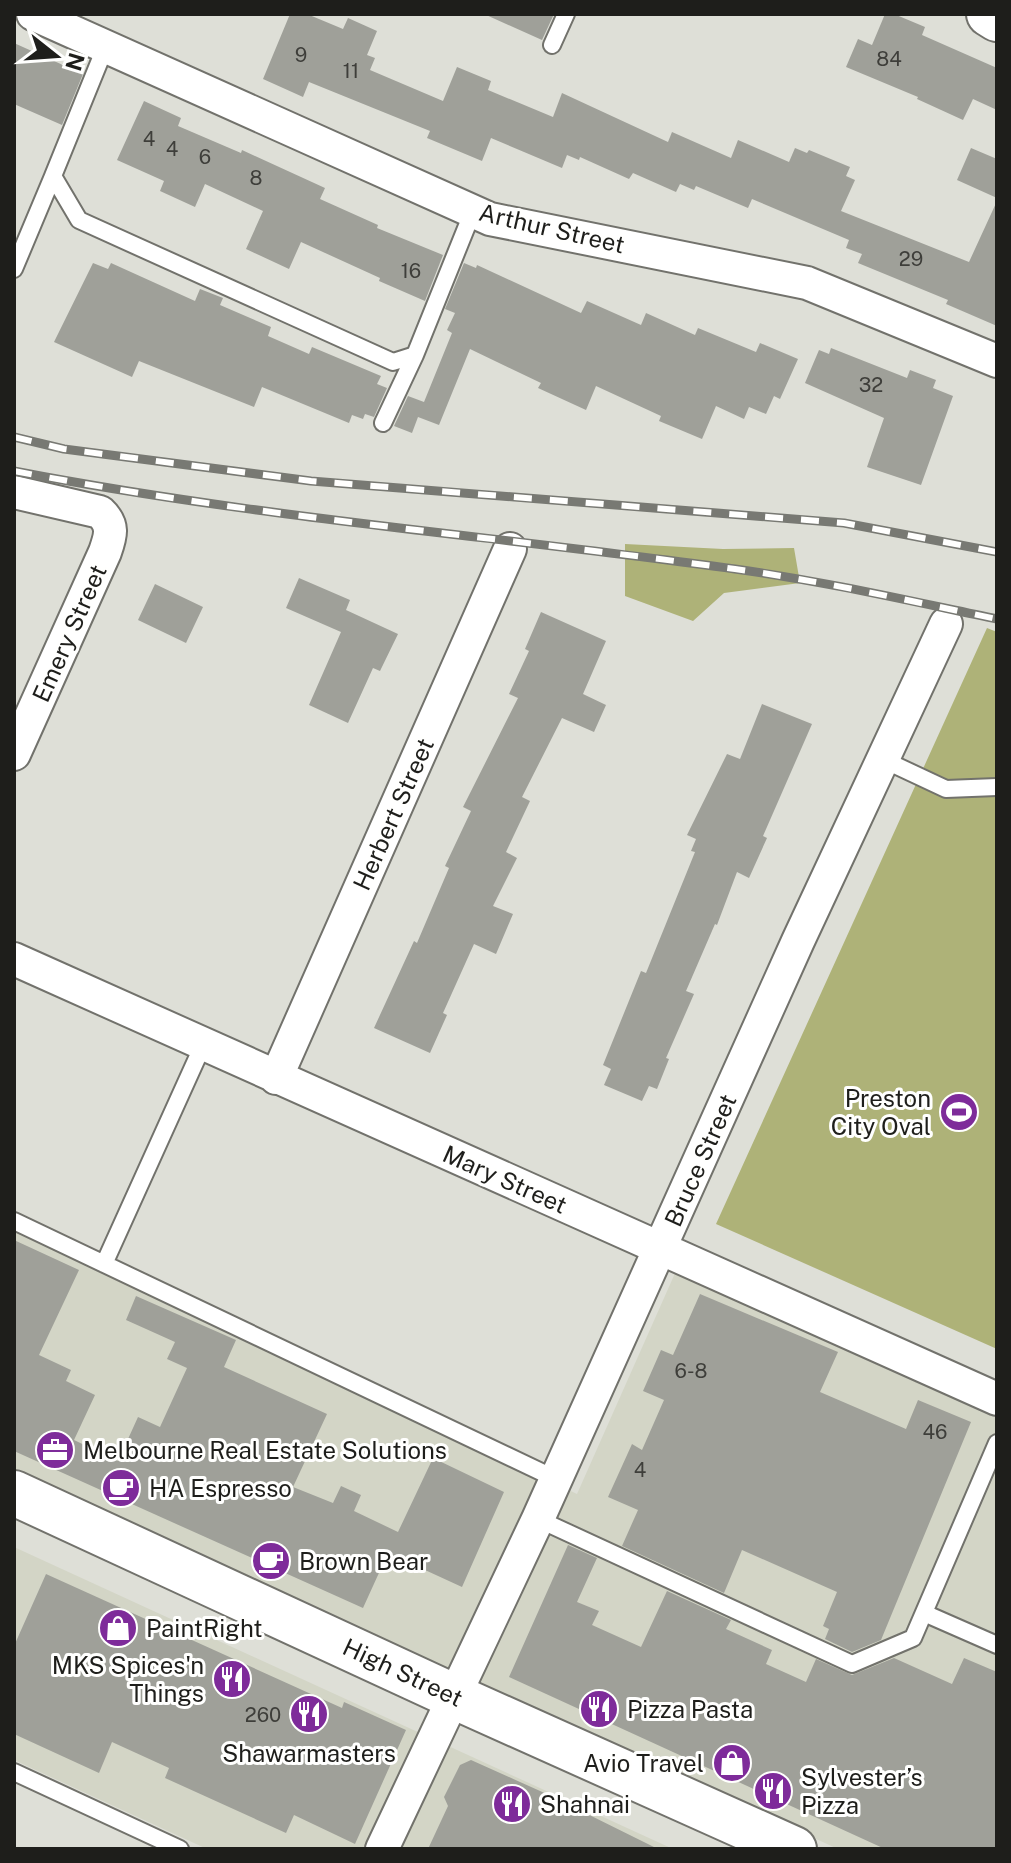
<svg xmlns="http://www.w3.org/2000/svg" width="1011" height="1863" font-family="'Public Sans',sans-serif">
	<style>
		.built { fill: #d3d5c6 }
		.green { fill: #aeb278 }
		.building { fill: #9fa099 }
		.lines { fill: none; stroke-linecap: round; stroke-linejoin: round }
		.lane-casing { stroke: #72726c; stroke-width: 20 }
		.street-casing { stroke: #72726c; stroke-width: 36 }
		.secondary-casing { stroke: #72726c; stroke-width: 48 }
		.primary-casing { stroke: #72726c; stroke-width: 48 }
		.lane { stroke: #fff; stroke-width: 16 }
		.street { stroke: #fff; stroke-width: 32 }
		.secondary { stroke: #fff; stroke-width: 44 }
		.primary { stroke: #fff; stroke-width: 44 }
		.rail-casing { stroke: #787973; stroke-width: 9 }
		.rail { stroke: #fffffe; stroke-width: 6; stroke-dasharray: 18; stroke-linecap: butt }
		.labels { text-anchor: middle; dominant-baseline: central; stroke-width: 6; stroke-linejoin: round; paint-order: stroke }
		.number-label { font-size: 20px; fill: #3e3e3a }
		.street-label { font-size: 24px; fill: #1e1e1b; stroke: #fffffe }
		.poi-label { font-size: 24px; fill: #1e1e1b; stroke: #fffffe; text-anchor: start }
	</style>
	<rect width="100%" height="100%" fill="#dedfd7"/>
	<path class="built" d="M14 1226 577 1494 676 1271 997 1416V1849H838L14 1472Z
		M14 1547 673 1849H207L14 1760Z"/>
	<path class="green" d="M625 544 723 549 794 548 800 583 724 593 693 621 625 596Z
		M987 628 997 632V1349L716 1224Z"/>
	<path class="building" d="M290 14H307L343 29 348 18 377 31 367 55 375 58 370 70 443 101 457 67 491 81 488 90 553 117 562 93 668 142 672 132 731 158 738 140 789 162 795 148 807 153 809 150 850 167 846 176 855 180 841 211 969 262 997 201V326L946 304 948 300 858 263 862 254 846 248 849 240 752 199 748 208 696 186 694 190 680 184 676 192 633 173 629 179 580 157 579 160 567 155 562 168 491 138 482 161 427 138 430 131 309 82 303 97 263 79Z
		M484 14H554L542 40Z
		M885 14H894L925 27 922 35 997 68V110L973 99 963 120 917 99 918 97 846 67 858 39 872 45Z
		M14 43 83 74 62 125 14 104Z
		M144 101 181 118 178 126 241 153 242 150 325 188 320 199 378 225 377 228 443 255 425 301 379 281 380 278 301 242 289 269 246 249 263 211 205 184 195 207 160 191 164 181 117 160Z
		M971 148 997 159V198L957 180Z
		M93 263 108 269 111 263 195 301 200 289 223 298 220 305 271 327 268 336 309 354 312 347 381 376 377 384 387 388 374 417 365 414 363 419 352 415 349 423 262 387 254 407 139 361 132 377 54 342Z
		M464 263 476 268 477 265 581 313 587 301 641 325 646 313 695 335 698 328 756 352 760 343 798 359 780 399 774 396 766 414 749 407 744 419 716 406 702 439 659 421 661 416 596 386 586 410 538 388 541 383 470 349 439 425 418 417 412 433 394 426 408 396 424 402 452 333 447 330 455 313 445 309Z
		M831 348 907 378 910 370 936 380 933 388 953 396 921 485 867 467 884 418 805 383 819 350 829 354Z
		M299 578 350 600 346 610 398 634 380 671 373 668 348 723 309 705 341 632 286 608Z
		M155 584 203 607 186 643 138 620Z
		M541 612 606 641 583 694 606 705 594 732 562 718 522 797 530 801 506 852 517 858 493 906 513 914 496 954 474 944 443 1013 447 1015 430 1053 374 1028 414 941 417 943 449 868 445 866 471 811 463 807 518 698 509 694 529 651 525 649Z
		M762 704 812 724 763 836 767 838 749 878 737 872 717 925 715 924 686 991 694 994 666 1058 669 1059 657 1089 649 1086 642 1101 604 1085 611 1069 603 1065 641 971 646 973 695 852 691 851 696 839 687 835 727 754 740 759Z
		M14 1240 79 1270 39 1355 71 1370 66 1381 95 1395 74 1440 118 1461 138 1417 160 1427 187 1368 167 1359 175 1342 126 1320 136 1296 236 1340 224 1367 327 1414 293 1487 333 1503 341 1486 361 1495 354 1511 398 1532 433 1458 504 1492 462 1587 388 1553 363 1608 14 1451Z
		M700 1294 838 1352 820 1392 906 1429 918 1400 971 1422 881 1640 852 1652 825 1639 829 1629 823 1626 837 1592 742 1550 724 1593 622 1546 638 1510 608 1497 632 1444 642 1450 664 1400 643 1391 661 1350 673 1355Z
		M568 1545 597 1558 577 1602 599 1611 592 1625 641 1647 667 1591 731 1620 726 1629 772 1650 766 1664 806 1682 816 1659 852 1675 894 1658 952 1684 964 1658 997 1672V1849H885L509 1677Z
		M46 1574 342 1708 344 1702 406 1730 355 1844 294 1815 286 1833 165 1778 169 1768 112 1742 99 1773 14 1734V1646Z
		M471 1760 549 1795 658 1849H428L448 1806 444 1797 460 1765Z"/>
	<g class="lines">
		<defs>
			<path id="lane" d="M552 45 566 14
				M105 48 53 176 79 220 393 362 415 355 473 211
				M14 269 53 176
				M383 423 415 355
				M882 759 946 789 997 787
				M14 1221 556 1479
				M104 1264 203 1045
				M538 1519 852 1664 913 1638 997 1443
				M924 1613 997 1645
				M14 1772 180 1849"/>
			<path id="street" d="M33 14 490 219 807 283 997 361
				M14 492 100 512C114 525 111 535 105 552L14 754
				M14 959 997 1399
				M276 1078 510 549
				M382 1849 538 1519 798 941 946 624"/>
			<path id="secondary" d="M14 1493 453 1696 794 1849"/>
			<path id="primary" d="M989 14 997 19"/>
		</defs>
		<use href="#lane" class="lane-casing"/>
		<use href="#street" class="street-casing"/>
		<use href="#secondary" class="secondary-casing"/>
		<use href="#primary" class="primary-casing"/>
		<use href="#lane" class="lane"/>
		<use href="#street" class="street"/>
		<use href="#secondary" class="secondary"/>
		<use href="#primary" class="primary"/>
		<defs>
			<path id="rail" d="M14 437 64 449 311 481 844 523 997 552
				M14 471C252 517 495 536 735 569 823 581 910 601 997 619"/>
		</defs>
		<use href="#rail" class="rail-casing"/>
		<use href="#rail" class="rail"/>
	</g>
	<defs>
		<symbol id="stadium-disc" viewBox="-11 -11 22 22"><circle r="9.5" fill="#7e2b9a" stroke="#fffffe"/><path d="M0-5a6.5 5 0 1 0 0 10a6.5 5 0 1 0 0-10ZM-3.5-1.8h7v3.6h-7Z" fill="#fff"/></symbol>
		<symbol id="office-disc" viewBox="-11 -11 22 22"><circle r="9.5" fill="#7e2b9a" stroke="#fffffe"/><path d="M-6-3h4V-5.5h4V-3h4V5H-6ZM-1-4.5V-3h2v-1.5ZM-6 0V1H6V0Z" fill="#fff"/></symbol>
		<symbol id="cafe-disc" viewBox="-11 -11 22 22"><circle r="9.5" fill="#7e2b9a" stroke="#fffffe"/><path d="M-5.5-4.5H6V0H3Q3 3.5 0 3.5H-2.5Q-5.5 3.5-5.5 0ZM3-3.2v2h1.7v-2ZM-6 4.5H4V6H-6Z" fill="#fff"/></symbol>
		<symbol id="shop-disc" viewBox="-11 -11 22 22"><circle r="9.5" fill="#7e2b9a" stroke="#fffffe"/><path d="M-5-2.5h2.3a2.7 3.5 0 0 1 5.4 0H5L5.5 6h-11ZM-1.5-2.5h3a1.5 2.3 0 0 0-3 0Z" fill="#fff"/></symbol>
		<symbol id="restaurant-disc" viewBox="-11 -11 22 22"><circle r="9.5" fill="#7e2b9a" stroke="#fffffe"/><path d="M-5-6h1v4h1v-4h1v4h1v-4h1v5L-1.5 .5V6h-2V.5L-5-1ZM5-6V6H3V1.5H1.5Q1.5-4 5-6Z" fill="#fff"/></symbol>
	</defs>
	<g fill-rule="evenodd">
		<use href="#stadium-disc" x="937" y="1090" width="44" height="44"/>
		<use href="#office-disc" x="33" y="1428" width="44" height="44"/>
		<use href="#cafe-disc" x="99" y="1466" width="44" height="44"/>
		<use href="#cafe-disc" x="249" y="1539" width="44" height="44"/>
		<use href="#shop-disc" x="96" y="1606" width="44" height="44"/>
		<use href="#restaurant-disc" x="210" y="1657" width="44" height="44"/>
		<use href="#restaurant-disc" x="577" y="1687" width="44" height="44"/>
		<use href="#restaurant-disc" x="287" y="1692" width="44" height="44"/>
		<use href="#shop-disc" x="710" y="1741" width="44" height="44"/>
		<use href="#restaurant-disc" x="751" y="1769" width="44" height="44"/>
		<use href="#restaurant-disc" x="490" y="1782" width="44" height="44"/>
	</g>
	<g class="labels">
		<g class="number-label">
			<text x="301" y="55">9</text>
			<text x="889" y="59">84</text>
			<text x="351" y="71">11</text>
			<text x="149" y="139">4</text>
			<text x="172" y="149">4</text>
			<text x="205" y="157">6</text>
			<text x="256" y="178">8</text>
			<text x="911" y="259">29</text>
			<text x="411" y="271">16</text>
			<text x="871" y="385">32</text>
			<text x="691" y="1371">6-8</text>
			<text x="935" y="1432">46</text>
			<text x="640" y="1470">4</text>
			<text x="263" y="1715">260</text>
		</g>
		<g class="street-label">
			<text transform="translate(552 228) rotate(13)">Arthur Street</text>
			<text transform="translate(69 633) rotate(-66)">Emery Street</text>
			<text transform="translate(393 814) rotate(-66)">Herbert Street</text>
			<text transform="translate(700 1160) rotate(-66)">Bruce Street</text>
			<text transform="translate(505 1179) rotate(24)">Mary Street</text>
			<text transform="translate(403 1672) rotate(25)">High Street</text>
		</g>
		<g class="poi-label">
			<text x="931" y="1098" text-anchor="end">Preston<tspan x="931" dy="28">City Oval</tspan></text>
			<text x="83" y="1450">Melbourne Real Estate Solutions</text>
			<text x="149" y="1488">HA Espresso</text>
			<text x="299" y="1561">Brown Bear</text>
			<text x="146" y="1628">PaintRight</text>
			<text x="204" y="1665" text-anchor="end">MKS Spices'n<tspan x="204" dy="28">Things</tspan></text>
			<text x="627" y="1709">Pizza Pasta</text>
			<text x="309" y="1753" text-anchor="middle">Shawarmasters</text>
			<text x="704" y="1763" text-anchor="end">Avio Travel</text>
			<text x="801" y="1777">Sylvester’s<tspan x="801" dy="28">Pizza</tspan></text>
			<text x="540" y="1804">Shahnai</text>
		</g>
	</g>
	<rect width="1011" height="1863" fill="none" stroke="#1e1e1b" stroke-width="32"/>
	<g transform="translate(56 56) rotate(107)" stroke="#fffffe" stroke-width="6" paint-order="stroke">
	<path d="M0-6L14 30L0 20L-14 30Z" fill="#1e1e1b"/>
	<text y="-12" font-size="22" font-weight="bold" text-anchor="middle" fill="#1e1e1b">N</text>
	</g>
</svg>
